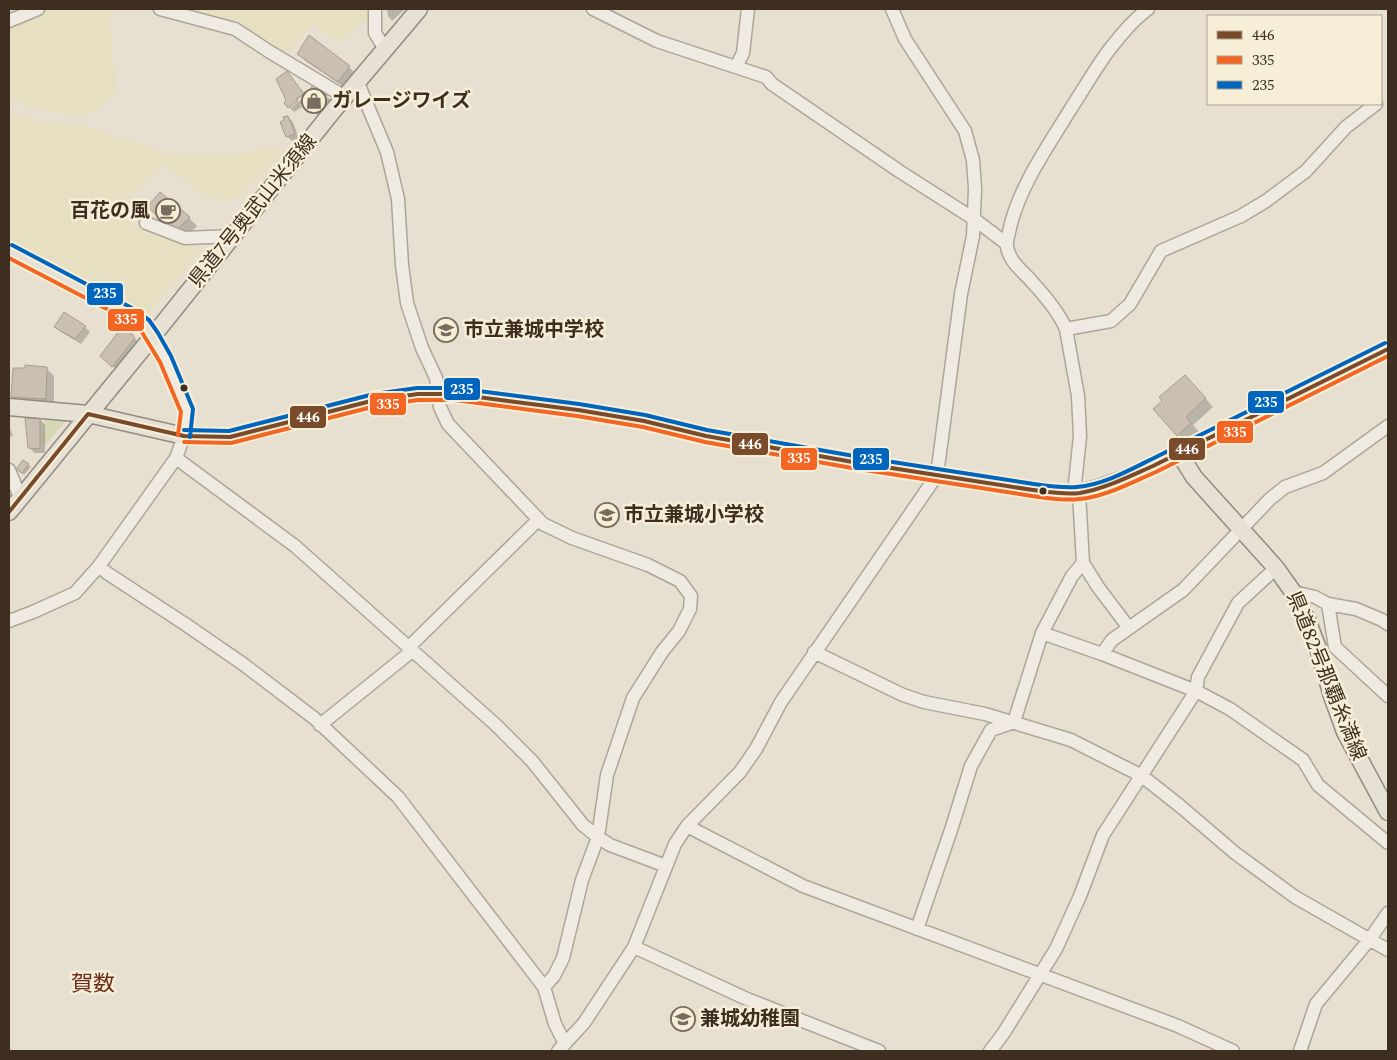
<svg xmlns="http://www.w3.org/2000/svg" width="1397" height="1060" font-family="Spectral,'Noto Sans JP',serif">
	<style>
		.farmland { fill: #e6dfc2 }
		.green { fill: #d6d7b3 }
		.shadow { fill: #0003; fill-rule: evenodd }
		.building { fill: #cbbfb2; stroke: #a89c90 }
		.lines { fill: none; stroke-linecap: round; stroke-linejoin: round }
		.minor-casing { stroke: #ada599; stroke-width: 15 }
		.major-casing { stroke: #928b80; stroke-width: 19 }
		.minor { stroke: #efebe3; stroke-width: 12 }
		.major { stroke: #e6e1d4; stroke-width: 16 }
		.bus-1-casing { stroke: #f7eed8; stroke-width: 8 }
		.bus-2-casing { stroke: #f7eed8; stroke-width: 8 }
		.bus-3-casing { stroke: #f7eed8; stroke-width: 8 }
		.bus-1 { stroke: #7a4b2a; stroke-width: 4 }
		.bus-2 { stroke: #f26522; stroke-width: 4 }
		.bus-3 { stroke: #0065bd; stroke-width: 4 }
		.bus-dot { fill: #3d2e20; stroke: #f7eed8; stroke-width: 2 }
		.labels { text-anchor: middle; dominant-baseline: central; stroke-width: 5; stroke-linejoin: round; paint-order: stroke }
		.poi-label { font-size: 20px; font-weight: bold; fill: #3d2e20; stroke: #f7eed8; text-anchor: start }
		.street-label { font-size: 20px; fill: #3d2e20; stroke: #f7eed8 }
		.quarter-label { font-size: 22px; fill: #6b2e1e; stroke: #f7eed8 }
		.line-badge { stroke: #f7eed8; stroke-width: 2 }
		.badge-label { font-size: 14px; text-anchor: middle; font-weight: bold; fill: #fff }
	</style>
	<rect width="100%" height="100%" fill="#e7e0d1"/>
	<path class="farmland" d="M9 9H113L110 23 116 89 107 103 84 118 45 111 9 101Z
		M181 9H366L369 20 337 42 312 24 288 53 231 23Z
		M17 115 47 121 86 126 161 151 194 155H229L280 145V156L238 199 223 202 206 196 163 166 115 213 153 235 203 249 148 312 9 241V118Z"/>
	<path class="green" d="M44 418 66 421 45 445 43 444Z"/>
	<path class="shadow" d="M387 9H405L392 21 388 16Z
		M309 37 349 67 357 75 347 89 307 62 299 54Z
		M287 72 306 97 326 96 332 101 319 116 303 103 300 105 302 107 294 112 289 107ZM302 96 303 98 291 108V105Z
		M288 117 293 122 299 139 292 141 287 136Z
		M157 215 189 218 197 226 185 239Z
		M56 326 85 327 90 332 81 344 61 332Z
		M132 335 139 343 118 371 107 361Z
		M46 368 54 376V406L20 404 12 396Z
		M1193 384 1213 407 1193 425 1199 432 1186 443 1155 409Z
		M40 419 45 425V453H35L29 448Z
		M9 425 13 436 9 437Z
		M23 461 31 467 24 475 19 471Z"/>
	<path class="building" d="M309 35 350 66 338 82 297 54Z
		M287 71 304 94 296 99 298 101 288 108 284 103 286 100 276 79Z
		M313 85 327 95 314 112 301 103Z
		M288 116 295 134 286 137 280 122 284 120 283 117Z
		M160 192 190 217 176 231 147 207Z
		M64 312 86 326 75 339 54 327Z
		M122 327 132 334 135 338 112 367 100 356Z
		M25 365 47 367 46 399 11 397 13 368H25Z
		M1185 375 1206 398 1186 417 1191 423 1177 436 1153 409 1162 401 1159 397Z
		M25 418H40V449L28 448Z
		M23 460 29 464 22 473 16 469Z"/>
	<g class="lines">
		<defs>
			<path id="minor" d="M160 9 235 29 270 52 345 97
				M375 9V33L385 49
				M593 9 657 41 766 77 772 84 899 171 974 219 1007 244
				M9 21 38 9
				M736 67 743 53 748 9
				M358 83 387 152 398 199 402 265 407 303 422 348 436 378 440 407 448 424 543 524 572 538 648 565 680 581 691 596 690 609 679 631 662 652 633 698 607 775 598 837 582 880 563 958 554 976 544 987
				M146 223 185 238 233 236
				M1066 329 1111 321 1130 304 1161 251 1241 216 1266 201 1306 171 1346 127 1376 104
				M176 458 295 546 496 725 532 761 583 825 598 837 610 845 666 866
				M9 470 20 497
				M1074 493 1080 436 1078 396 1066 329C1059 313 1045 296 1033 283 1023 271 1010 263 1007 247 1006 242 1008 237 1009 232 1018 188 1047 148 1070 110 1083 90 1095 69 1109 50 1121 35 1133 20 1148 9
				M1079 493 1083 563 1098 587 1129 628
				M99 566 107 573 185 624 243 664 314 718 398 797 544 987 555 1024 565 1044
				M1293 592 1315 597 1328 604 1356 609 1382 620 1388 624
				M1328 604 1335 647 1388 696
				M9 621 33 612 75 593 99 566 176 458 184 436 187 411 166 359 153 336
				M1042 633 1102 654 1196 691 1230 709 1303 760 1318 785 1388 843
				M408 648 538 520
				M814 652 903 695 924 702 985 714 1071 740 1142 776 1180 806 1235 853 1295 897 1388 950
				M1102 654 1112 640 1183 590 1270 499 1285 487 1323 473 1388 426
				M1014 722 1042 633 1072 576 1083 563
				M320 725 412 651
				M687 826 803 886 1178 1026 1233 1051
				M917 929 951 830 971 766 991 730 1014 722
				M634 947 747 999 879 1051
				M558 1051 584 1023 634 947 675 844 687 826 740 772 756 749 781 702 937 475 961 294 973 236 975 189 973 160 965 131 905 39 892 9
				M990 1051 1003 1034 1056 949 1080 896 1103 835 1196 691 1198 677 1238 603 1276 568
				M1300 1051 1316 1004 1370 939 1388 913"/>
			<path id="major" d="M9 251 127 313 144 324 153 336
				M9 407 88 414 184 436 230 437 375 400 418 394H455L578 410 644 421 706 436 853 462 1033 490 1057 493H1079L1099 488 1124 479 1153 466 1388 349
				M1179 453 1194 477 1276 568 1293 592 1308 622 1319 651 1332 696 1345 732 1388 812
				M9 512 153 336 332 112 419 9"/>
		</defs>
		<use href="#minor" class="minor-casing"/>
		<use href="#major" class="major-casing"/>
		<use href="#minor" class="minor"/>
		<use href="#major" class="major"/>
		<defs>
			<path id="bus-1" d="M88 414 184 436 230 437 375 400 418 394H455L578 410 644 421 706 436 853 462 1033 490C1048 492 1065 495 1080 493 1105 489 1130 476 1153 466L1388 349
				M9 512 88 414"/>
			<path id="bus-2" d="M9 258 124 318 140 329 160 362 181 412 178 435
				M184 442 231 443 376 406 418 400H455L577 416 643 427 705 442 852 468 1032 496C1048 498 1063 501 1079 499 1105 497 1132 482 1156 472L1388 356"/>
			<path id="bus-3" d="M12 245 130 307 149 320 158 333 171 356 193 409 190 437
				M184 430 229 431 374 394 417 388H455L579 404 645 415 707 430 854 456 1034 484C1048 486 1062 488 1077 487 1102 485 1128 471 1150 460L1385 343"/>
		</defs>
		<use href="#bus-1" class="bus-1-casing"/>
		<use href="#bus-2" class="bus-2-casing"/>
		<use href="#bus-3" class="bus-3-casing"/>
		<use href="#bus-1" class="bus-1"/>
		<use href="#bus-2" class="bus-2"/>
		<use href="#bus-3" class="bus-3"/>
	</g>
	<defs>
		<symbol id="shop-ring" viewBox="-11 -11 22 22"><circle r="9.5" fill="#f7eed8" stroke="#786c5e" stroke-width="1.5"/><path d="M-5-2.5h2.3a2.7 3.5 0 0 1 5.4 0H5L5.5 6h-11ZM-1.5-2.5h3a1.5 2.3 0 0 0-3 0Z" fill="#786c5e"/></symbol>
		<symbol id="cafe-ring" viewBox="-11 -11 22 22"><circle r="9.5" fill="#f7eed8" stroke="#786c5e" stroke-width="1.5"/><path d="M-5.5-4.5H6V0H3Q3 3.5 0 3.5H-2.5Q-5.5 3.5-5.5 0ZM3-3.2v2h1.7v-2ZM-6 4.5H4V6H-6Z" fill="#786c5e"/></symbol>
		<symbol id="school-ring" viewBox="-11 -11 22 22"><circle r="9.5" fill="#f7eed8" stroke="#786c5e" stroke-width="1.5"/><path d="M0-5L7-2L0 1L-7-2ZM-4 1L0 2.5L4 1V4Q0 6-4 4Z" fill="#786c5e"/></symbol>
	</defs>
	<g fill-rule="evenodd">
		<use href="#shop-ring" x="300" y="87" width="28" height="28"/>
		<use href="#cafe-ring" x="154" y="197" width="28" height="28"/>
		<use href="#school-ring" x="432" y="316" width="28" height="28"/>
		<use href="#school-ring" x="593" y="501" width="28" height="28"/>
		<use href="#school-ring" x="669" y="1005" width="28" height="28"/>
	</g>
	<g class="bus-dot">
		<circle cx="184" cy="388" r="4.5"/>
		<circle cx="1043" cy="491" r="4.5"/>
	</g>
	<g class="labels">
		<g class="poi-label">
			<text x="332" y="101">ガレージワイズ</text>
			<text x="150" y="211" text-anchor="end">百花の風</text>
			<text x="464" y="330">市立兼城中学校</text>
			<text x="624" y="515">市立兼城小学校</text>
			<text x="700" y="1019">兼城幼稚園</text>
		</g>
		<g class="street-label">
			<text transform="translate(253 211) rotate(-51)">県道7号奥武山米須線</text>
			<text transform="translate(1326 676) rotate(68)">県道82号那覇糸満線</text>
		</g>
		<g class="quarter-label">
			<text x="93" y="984">賀数</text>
		</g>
	</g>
	<g class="line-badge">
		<rect x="86" y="282" width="38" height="24" rx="5" fill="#0065bd"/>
		<rect x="107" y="308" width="38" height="24" rx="5" fill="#f26522"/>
		<rect x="443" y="377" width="38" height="24" rx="5" fill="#0065bd"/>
		<rect x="1247" y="390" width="38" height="24" rx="5" fill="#0065bd"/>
		<rect x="369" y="392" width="38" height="24" rx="5" fill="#f26522"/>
		<rect x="289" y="405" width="38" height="24" rx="5" fill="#7a4b2a"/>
		<rect x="1216" y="420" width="38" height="24" rx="5" fill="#f26522"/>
		<rect x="731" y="432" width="38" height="24" rx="5" fill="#7a4b2a"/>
		<rect x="1168" y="437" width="38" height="24" rx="5" fill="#7a4b2a"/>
		<rect x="780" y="447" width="38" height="24" rx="5" fill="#f26522"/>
		<rect x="852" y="447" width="38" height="24" rx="5" fill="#0065bd"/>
	</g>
	<g class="badge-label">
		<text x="105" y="298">235</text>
		<text x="126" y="324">335</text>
		<text x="462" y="394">235</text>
		<text x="1266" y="407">235</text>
		<text x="388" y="409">335</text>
		<text x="308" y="422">446</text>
		<text x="1235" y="437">335</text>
		<text x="750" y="449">446</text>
		<text x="1187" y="454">446</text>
		<text x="799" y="463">335</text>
		<text x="871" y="464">235</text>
	</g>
	<rect width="1397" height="1060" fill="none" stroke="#3d2e20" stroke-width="20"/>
	<rect x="1207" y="15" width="175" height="90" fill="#f7eed8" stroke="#ada18e"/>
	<rect x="1217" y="31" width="25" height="8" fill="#7a4b2a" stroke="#ada18e"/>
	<text x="1252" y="40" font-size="15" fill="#3d2e20">446</text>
	<rect x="1217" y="56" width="25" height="8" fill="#f26522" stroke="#ada18e"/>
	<text x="1252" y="65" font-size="15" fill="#3d2e20">335</text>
	<rect x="1217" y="81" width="25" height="8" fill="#0065bd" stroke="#ada18e"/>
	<text x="1252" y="90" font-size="15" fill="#3d2e20">235</text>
</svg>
